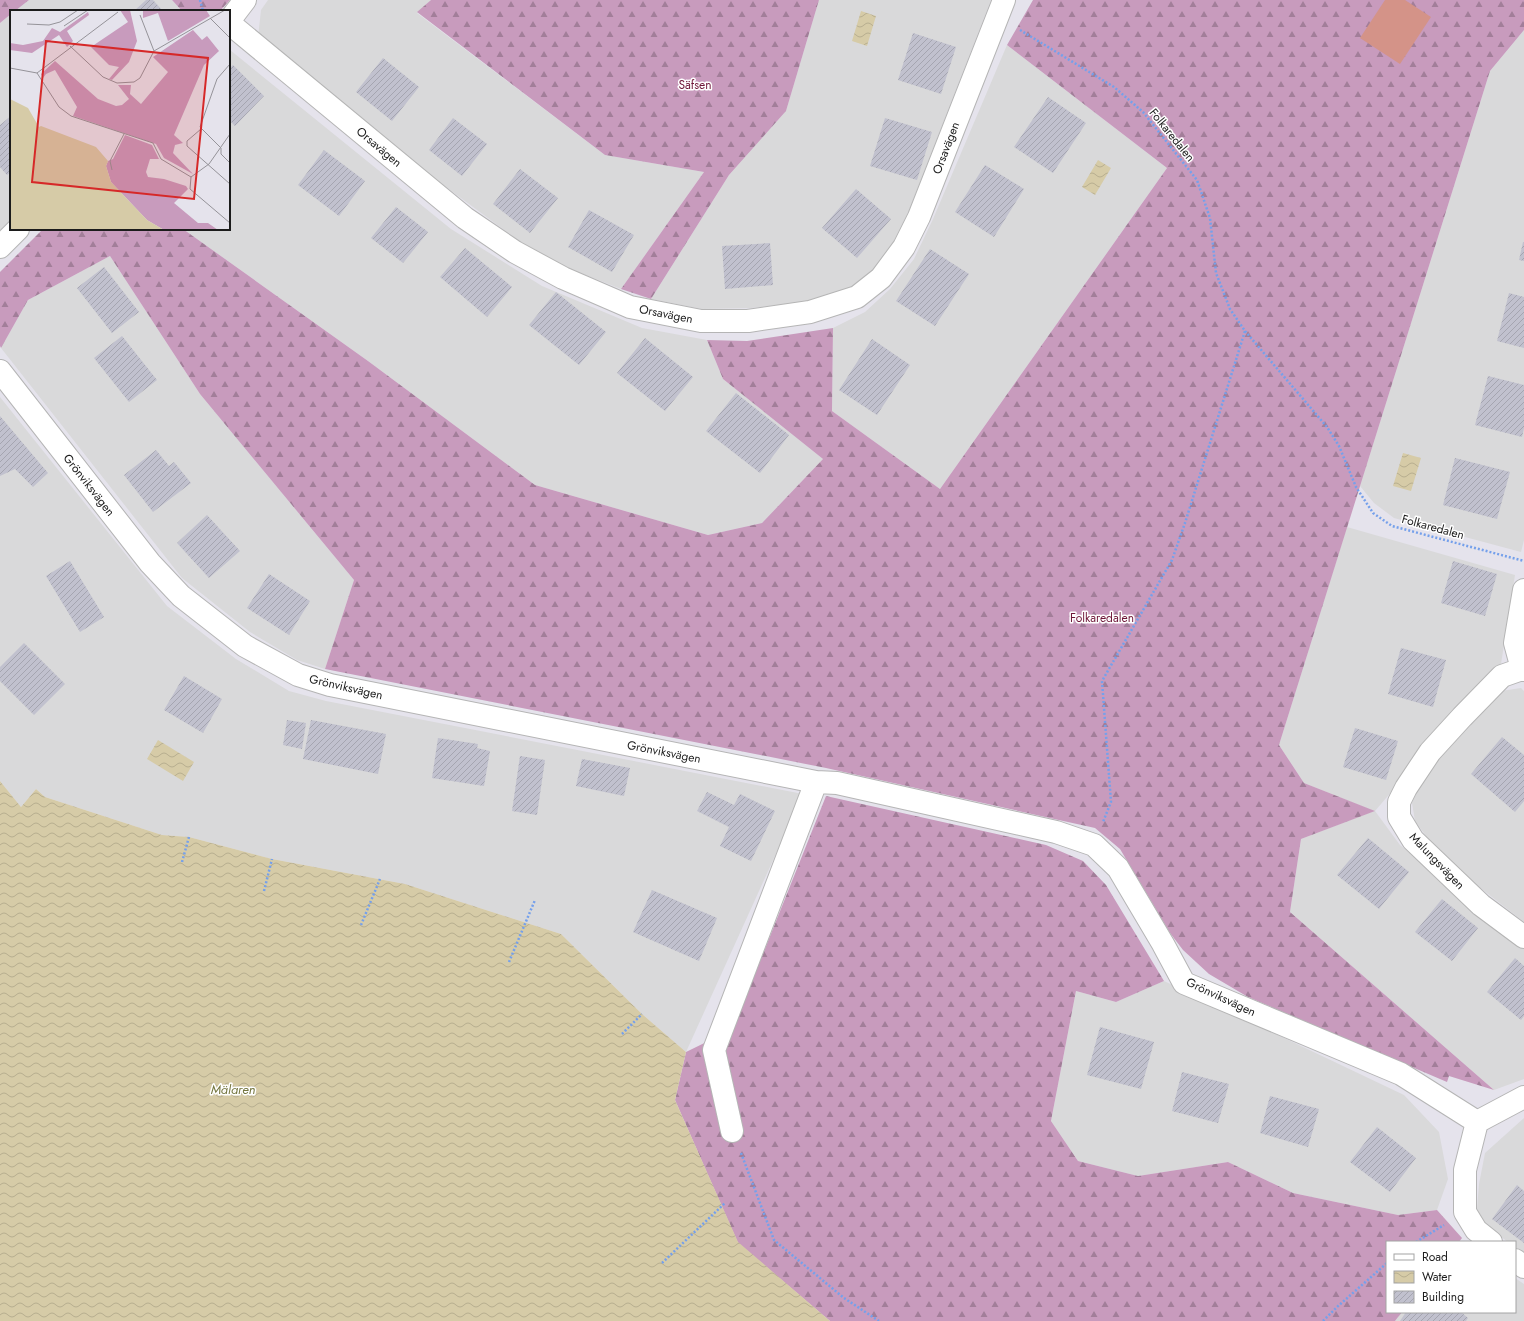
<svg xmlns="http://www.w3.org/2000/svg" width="1524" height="1321" font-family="Jost,sans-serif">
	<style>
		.residential { fill: #d9d9da }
		.forest { fill: url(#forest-firs) }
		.pitch { fill: #d49388 }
		.water { fill: url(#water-waves) }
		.building { fill: url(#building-hatch) }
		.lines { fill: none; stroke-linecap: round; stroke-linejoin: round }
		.minor-casing { stroke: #b5b5b5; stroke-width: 24 }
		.path { stroke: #75a0eb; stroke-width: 2.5; stroke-dasharray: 2 2; stroke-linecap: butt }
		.minor { stroke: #fff; stroke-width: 22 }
		.labels { text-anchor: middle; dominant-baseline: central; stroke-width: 3; stroke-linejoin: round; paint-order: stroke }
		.park-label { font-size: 12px; fill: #6e1638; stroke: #fff }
		.street-label { font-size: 12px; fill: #1c1c1c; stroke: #fff }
		.water-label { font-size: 13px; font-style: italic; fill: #74763f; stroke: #fff }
		.inset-road { fill: none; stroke: #959399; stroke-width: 1 }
		.view { fill: #d62828; fill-opacity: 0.15; stroke: #d62828; stroke-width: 2 }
		.inset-edge { fill: none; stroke: #1c1c1c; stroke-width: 2 }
	</style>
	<defs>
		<pattern id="forest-firs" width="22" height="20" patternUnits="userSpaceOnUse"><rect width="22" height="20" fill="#c89bbd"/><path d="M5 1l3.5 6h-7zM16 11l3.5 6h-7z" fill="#a27e99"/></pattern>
		<pattern id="water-waves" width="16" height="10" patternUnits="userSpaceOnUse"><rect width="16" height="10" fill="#d6cba7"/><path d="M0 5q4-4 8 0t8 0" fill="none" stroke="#b7ae8f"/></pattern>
		<pattern id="building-hatch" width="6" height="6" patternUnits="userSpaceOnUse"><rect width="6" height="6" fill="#c1c1ce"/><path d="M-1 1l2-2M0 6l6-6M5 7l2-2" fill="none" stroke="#a5a5b0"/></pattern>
	</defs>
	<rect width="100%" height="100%" fill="#e5e3ec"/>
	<path class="residential" d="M29 0H172L182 11H15Z
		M268 0H431L417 13 605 155 704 172 621 289 568 268 522 243 435 179 258 37 261 10Z
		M819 0H991L897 241 872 274 850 289 809 302 751 308 702 309 651 299 729 175 786 111Z
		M11 14V223L0 234V23Z
		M1524 30V540L1521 552 1394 518 1374 503 1360 486 1490 71Z
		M1007 45 1167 168 940 489 832 411 833 328 865 312 890 289 914 259 933 219Z
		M230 50 451 229 542 286 642 328 707 340 723 379 823 459 762 523 708 535 535 485 368 361 183 229H229Z
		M110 256 200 394 354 580 325 669 297 660 250 632 182 578 1 348 28 300Z
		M0 397 167 606 236 659 289 691 326 701 803 794 686 1052 642 1014 561 934 405 884 272 859 189 837 162 835 45 797 36 789 21 807 0 781Z
		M1347 527 1515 575 1501 664 1375 811 1400 845 1524 946V1079L1494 1090 1290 912 1301 839 1374 811 1304 783 1279 745Z
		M1521 688 1524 691V922L1442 858 1415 821 1412 803 1420 779 1469 722 1501 691Z
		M1164 981 1404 1095 1439 1132 1448 1179 1437 1210 1398 1215 1293 1193 1228 1162 1138 1176 1078 1161 1051 1121 1076 991 1116 1002Z
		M1524 1118V1254L1515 1247V1242H1508L1486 1226 1477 1209 1479 1184 1485 1153Z
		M1515 1278 1524 1284V1321H1395L1402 1312H1515Z"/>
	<path class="forest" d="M0 0H29L15 11H11V14L0 23Z
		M172 0H230L220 11H182Z
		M431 0H819L786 111 729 175 651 299 621 289 704 172 605 155 417 12Z
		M1033 0H1524V30L1490 71 1279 745 1304 783 1375 811 1301 839 1290 912 1494 1090 1449 1076 1447 1082 1248 997 1209 974 1183 950 1170 933 1120 849 1095 828 826 768 325 669 354 580 200 394 110 256 28 300 1 348 0 346V272L43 229H183L368 361 535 485 708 535 762 523 823 459 723 379 707 340 747 341 833 328 832 411 940 489 1167 168 1007 45Z
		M826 796 1046 845 1083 861 1106 885 1164 981 1116 1002 1076 991 1051 1121 1078 1161 1138 1176 1228 1162 1293 1193 1398 1215 1437 1210 1462 1238 1459 1242H1387V1312H1402L1395 1321H830L738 1243 675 1100 686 1052 733 1029Z"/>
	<path class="pitch" d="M1385 0H1405L1431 17 1400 64 1360 38Z"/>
	<path class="water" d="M861 11 876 16 867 46 852 41Z
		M1098 160 1111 168 1095 195 1082 187Z
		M1403 453 1421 458 1411 491 1393 486Z
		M158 740 194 762 183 781 147 759Z
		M0 781 21 807 36 789 45 797 162 835 189 837 272 859 405 884 561 934 642 1014 686 1052 675 1100 738 1242 830 1321H0Z"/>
	<path class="building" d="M146 0H153L163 11H134Z
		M913 33 956 47 941 94 898 80Z
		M383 58 419 87 392 121 356 92Z
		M233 65 264 96 235 126 229 120V69Z
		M1048 97 1086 123 1053 173 1014 147Z
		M11 116V172L7 175 0 167V125Z
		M453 118 487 144 462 176 429 150Z
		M885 118 932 132 917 180 870 166Z
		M324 150 365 181 339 216 298 185Z
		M985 165 1024 189 994 237 955 212Z
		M520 169 558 198 530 233 493 204Z
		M856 189 891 219 857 258 822 228Z
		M396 207 428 232 403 263 371 238Z
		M589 210 634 235 612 272 568 247Z
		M1523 242H1524V261L1519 260Z
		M770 243 773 285 725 289 722 246Z
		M465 248 512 287 487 317 440 277Z
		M930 249 969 274 935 326 896 301Z
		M104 267 139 312 112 333 77 288Z
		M556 292 606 332 579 365 529 325Z
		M1509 293 1524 297V348L1497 341Z
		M122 336 157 380 129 402 94 358Z
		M645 338 693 377 665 411 617 373Z
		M872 339 910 365 877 415 839 390Z
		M1488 376 1524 385V428L1522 437 1475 425Z
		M736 393 789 435 760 473 706 431Z
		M0 416 48 473 33 487 15 469 0 476Z
		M156 450 169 466 174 462 191 483 153 512 124 475Z
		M1455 458 1510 472 1497 519 1443 505Z
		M207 515 240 551 209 578 177 543Z
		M70 561 104 617 80 632 46 576Z
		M1453 561 1497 574 1485 616 1441 603Z
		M269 574 310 601 289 635 247 608Z
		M24 643 65 684 34 715 0 681V667Z
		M1401 648 1446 660 1433 707 1388 694Z
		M184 676 222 699 203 733 164 710Z
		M287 720 306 723 302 749 283 745Z
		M311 720 386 734 378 774 303 759Z
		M1355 728 1398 741 1386 780 1343 767Z
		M1502 737 1524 755V801L1515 812 1471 774Z
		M438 738 478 744 477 748 490 751 484 786 432 778Z
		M520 756 545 760 537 815 512 811Z
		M582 759 630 768 624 796 576 786Z
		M707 792 734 805 740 794 775 811 751 861 720 846 729 827 697 811Z
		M1368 838 1409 872 1379 909 1337 875Z
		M652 890 717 918 699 961 633 932Z
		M1442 899 1478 928 1452 961 1415 932Z
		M1515 958 1524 966V1016L1521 1020 1487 992Z
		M1100 1027 1154 1042 1141 1089 1087 1075Z
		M1182 1072 1229 1084 1218 1123 1172 1111Z
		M1270 1096 1319 1109 1308 1147 1260 1133Z
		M1377 1127 1416 1158 1390 1192 1350 1162Z
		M1517 1185 1524 1191V1243L1492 1219Z
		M1406 1312H1461L1468 1318 1466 1321H1400Z"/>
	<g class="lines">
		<defs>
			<path id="minor" d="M229 21 245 0
				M229 23 465 218 515 252 563 278 630 307 701 321H748L810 312 857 297 881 278 904 247 919 217 1004 0
				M0 247 18 229
				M0 371 150 563 181 596 245 646 298 675 330 685 816 782 837 783 1056 832 1094 845 1118 868 1163 944 1184 983 1401 1074 1477 1122 1465 1170V1212L1476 1230 1491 1242
				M1524 590 1515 643 1522 669 1524 670
				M1522 669 1502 676 1462 717 1430 752 1406 788 1399 802V817L1413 840 1481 905 1524 937
				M1477 1122 1524 1097
				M732 1131 714 1050 816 782
				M1515 1260 1524 1267"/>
		</defs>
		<use href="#minor" class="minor-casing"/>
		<path class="path" d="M200 0 203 11
			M1020 30 1114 87 1143 112 1197 180 1210 218 1216 273 1230 309 1245 331 1185 523 1172 560 1102 681 1111 802 1103 822
			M1245 331 1327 427 1339 446 1356 487 1373 513 1392 526 1524 561
			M182 862 189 837
			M264 891 272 859
			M361 925 380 879
			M509 962 535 900
			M622 1034 642 1014
			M741 1153 774 1240 844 1298 879 1321
			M1416 1242 1444 1225
			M662 1263 725 1203
			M1323 1321 1337 1307 1387 1263"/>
		<use href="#minor" class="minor"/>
	</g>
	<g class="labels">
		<g class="park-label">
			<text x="695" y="85">Säfsen</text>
			<text x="1102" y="618">Folkaredalen</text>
		</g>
		<g class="street-label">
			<text transform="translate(1172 135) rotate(51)">Folkaredalen</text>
			<text transform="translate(379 147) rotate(40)">Orsavägen</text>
			<text transform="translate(946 148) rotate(-69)">Orsavägen</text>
			<text transform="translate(666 314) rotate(11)">Orsavägen</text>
			<text transform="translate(89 485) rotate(52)">Grönviksvägen</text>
			<text transform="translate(1433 527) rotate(15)">Folkaredalen</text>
			<text transform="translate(346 687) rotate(13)">Grönviksvägen</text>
			<text transform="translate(664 752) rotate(11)">Grönviksvägen</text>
			<text transform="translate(1437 861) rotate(46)">Malungsvägen</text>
			<text transform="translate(1221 997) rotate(25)">Grönviksvägen</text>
		</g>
		<g class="water-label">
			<text x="233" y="1089">Mälaren</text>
		</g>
	</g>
	<g transform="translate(10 10)">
		<rect width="220" height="220" fill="#e5e3ec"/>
		<path d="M110 0H120L127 31 119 52 102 70 99 69 109 57 99 55 81 37 118 12ZM133 0H196L200 6 158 31 148 3 133 8ZM78 2 79 5 57 21 63 31 57 37 49 25 22 43 0 40V33L13 35 33 31 42 18 50 22ZM183 20 192 30 197 26 209 41 194 55 164 125 173 133 165 135 163 143 183 164 154 148 146 134 63 106 67 97 45 60 36 64 33 68 31 64 45 51 88 89 106 96 112 95 119 89 108 75H121L120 84 131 94 158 62 143 47ZM115 125 142 135 149 149H140L136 162 138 167 154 169 176 176 178 179 164 193 188 213H198L208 220H154L137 210 101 172 96 156 98 151 103 149Z" fill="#c89bbd"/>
		<path d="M0 89 18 98 29 117 31 116 86 137 98 151 96 156 101 172 137 210 154 220H0Z" fill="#d6cba7"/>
		<path class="inset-road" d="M130 5 144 41M200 8 220 28M17 14 39 15 50 12 68 0M54 16 78 0M60 36 93 67 107 73 124 72 130 68 144 41 215 0M0 58 27 63 49 97 61 106 143 133 151 149 181 167 180 179 220 213M27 63 108 2M191 119 177 131V136L220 174M211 138 190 117 207 69 220 54M211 138V144L220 153M102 160 100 151 114 124M181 167 199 154 220 124"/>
		<path class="view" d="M36 31 198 48 184 189 22 172Z"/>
		<rect width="220" height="220" class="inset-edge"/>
	</g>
	<rect x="1386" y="1241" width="130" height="72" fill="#ffffff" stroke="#a4a4a4"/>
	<rect x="1394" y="1254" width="20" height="6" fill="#ffffff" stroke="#a4a4a4"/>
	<text x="1422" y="1261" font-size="12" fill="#1c1c1c">Road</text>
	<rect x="1394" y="1271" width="20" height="12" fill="url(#water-waves)" stroke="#a4a4a4"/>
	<text x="1422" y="1281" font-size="12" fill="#1c1c1c">Water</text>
	<rect x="1394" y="1291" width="20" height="12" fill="url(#building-hatch)" stroke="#a4a4a4"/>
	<text x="1422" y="1301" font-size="12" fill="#1c1c1c">Building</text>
</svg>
